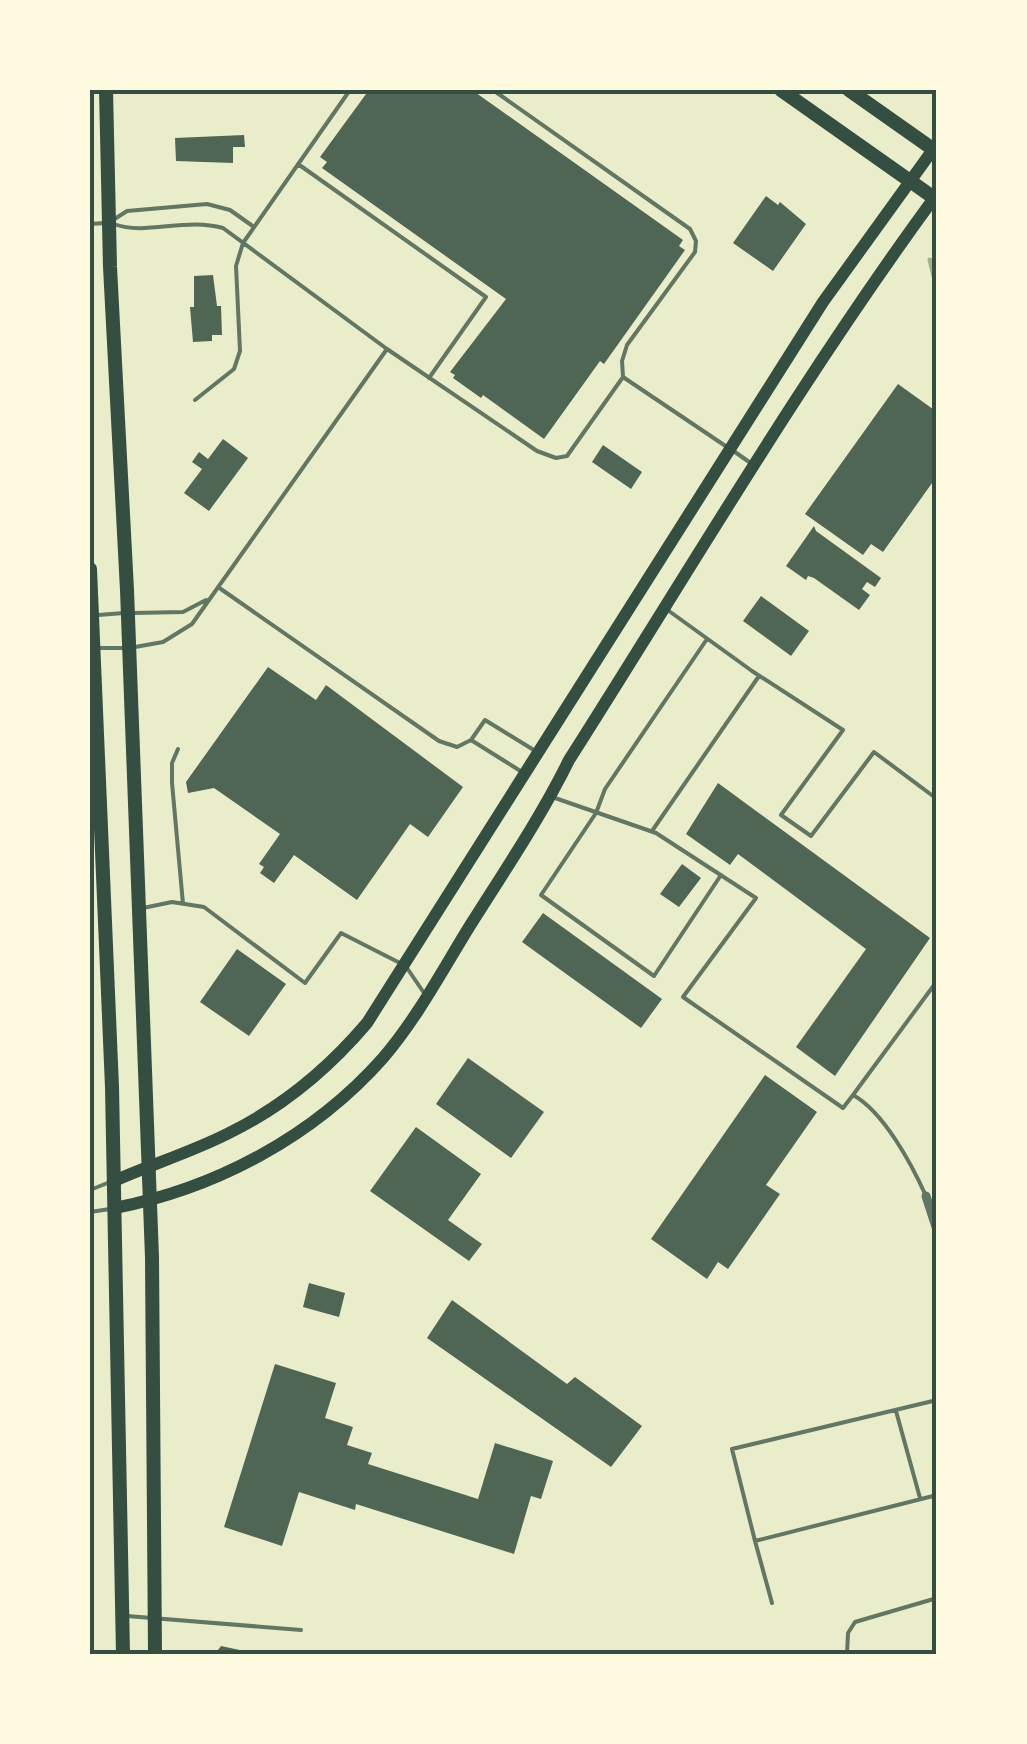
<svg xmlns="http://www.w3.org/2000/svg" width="1027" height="1744" font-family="'Noto Sans',sans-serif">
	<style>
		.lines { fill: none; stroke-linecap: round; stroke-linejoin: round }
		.stream { stroke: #a3b18a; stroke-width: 5 }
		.building { fill: #4f6655 }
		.service { stroke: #617663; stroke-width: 4 }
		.minor { stroke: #617663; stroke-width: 9 }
		.secondary { stroke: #344e41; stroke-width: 12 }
		.primary { stroke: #344e41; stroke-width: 14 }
		.neatline { fill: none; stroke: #344e41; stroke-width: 4 }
	</style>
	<rect width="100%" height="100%" fill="#e9edc9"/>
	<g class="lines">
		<path class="stream" d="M930 260 937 288"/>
	</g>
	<path class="building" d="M369 90H472L683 240 679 246 685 250 604 364 600 361 544 439 483 395 481 398 453 378 455 375 450 372 506 299 322 168 327 162 320 157Z
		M244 135 245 147H233V163L176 161 175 138Z
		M766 196 778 205 780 202 806 224 773 271 733 243Z
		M213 275 217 306H221L222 335H212V341L193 342 190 307H194V276Z
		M898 384 937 412V476L883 552 871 544 863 555 805 514Z
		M223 439 248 458 209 511 184 493 202 469 192 462 199 452 208 459Z
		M603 445 642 472 631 489 592 462Z
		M814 526 816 531 881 578 875 587 867 582 862 589 870 595 859 610 814 578 808 576 806 580 786 566Z
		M761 596 809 631 791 656 743 621Z
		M268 667 316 700 326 685 463 787 428 837 410 824 357 900 294 855 274 883 260 873 264 867 259 864 280 834 214 788 188 793 186 782Z
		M718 783 930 938 835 1076 796 1047 866 949 738 854 730 865 686 834Z
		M682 864 701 878 679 907 660 894Z
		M543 913 662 999 641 1028 522 942Z
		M237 949 286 984 249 1036 200 1002Z
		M468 1058 544 1112 511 1158 436 1104Z
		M765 1075 817 1112 766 1185 780 1194 728 1269 718 1262 707 1279 651 1239Z
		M416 1127 481 1174 448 1220 482 1244 469 1261 370 1191Z
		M309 1283 345 1293 339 1317 303 1307Z
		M452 1300 567 1384 575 1377 642 1426 611 1467 427 1338Z
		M275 1364 336 1383 325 1418 353 1427 347 1445 372 1453 368 1464 478 1499 495 1443 553 1461 541 1499 531 1496 514 1554 356 1504 355 1510 299 1492 282 1546 224 1527Z
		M221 1646 249 1652V1654H215Z"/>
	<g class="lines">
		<path class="service" d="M493 90 690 229 696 241 695 252 627 345 622 361 623 377
			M298 164 486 297 429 378
			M113 220 127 211 207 204 230 210 254 227
			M90 224 105 223
			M114 224C146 236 185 217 223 228L387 349 192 624 163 642 135 647
			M387 349 537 451 556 458 567 456 623 377 727 447
			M195 400 234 369 240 351 236 266 243 243 350 90
			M735 452 752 464
			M218 587 439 741 457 747 471 740
			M669 611 752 671 843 730 781 815 811 836 874 752 937 799
			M133 613 183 612 206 600
			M98 615 124 613
			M707 639 605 789 596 813 541 895 654 976 721 875
			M100 648H125
			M178 749 172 763V783L183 904
			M522 772 471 740 485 720 537 752
			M555 798 656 833 756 898 683 997 843 1108 853 1095
			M652 831 759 676
			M143 908 172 902 204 907 305 983 341 933 400 963
			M407 968 424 993
			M90 1190 110 1182
			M926 1196C912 1165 884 1112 853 1095L937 981
			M90 1212 110 1209
			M937 1400 732 1449 755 1541 937 1495
			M896 1411 920 1498
			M755 1541 772 1603
			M127 1616 301 1630
			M847 1654 848 1633 855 1622 937 1598"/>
		<path class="minor" d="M926 1196 937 1230"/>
		<path class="secondary" d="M114 1181C152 1164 192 1152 229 1133 284 1106 328 1069 367 1023L823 302 937 144
			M115 1208C217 1188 314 1136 383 1058 418 1017 443 969 471 924 505 870 541 817 569 760 690 570 803 376 937 194"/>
		<path class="primary" d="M106 90 110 267 127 590 152 1257 155 1654
			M781 90 937 200
			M849 90 937 152
			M90 569 112 1087 123 1654"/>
	</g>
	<rect width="1027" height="1744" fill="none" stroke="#fefae0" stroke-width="185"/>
	<rect x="92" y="92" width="842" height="1560" class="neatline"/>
</svg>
